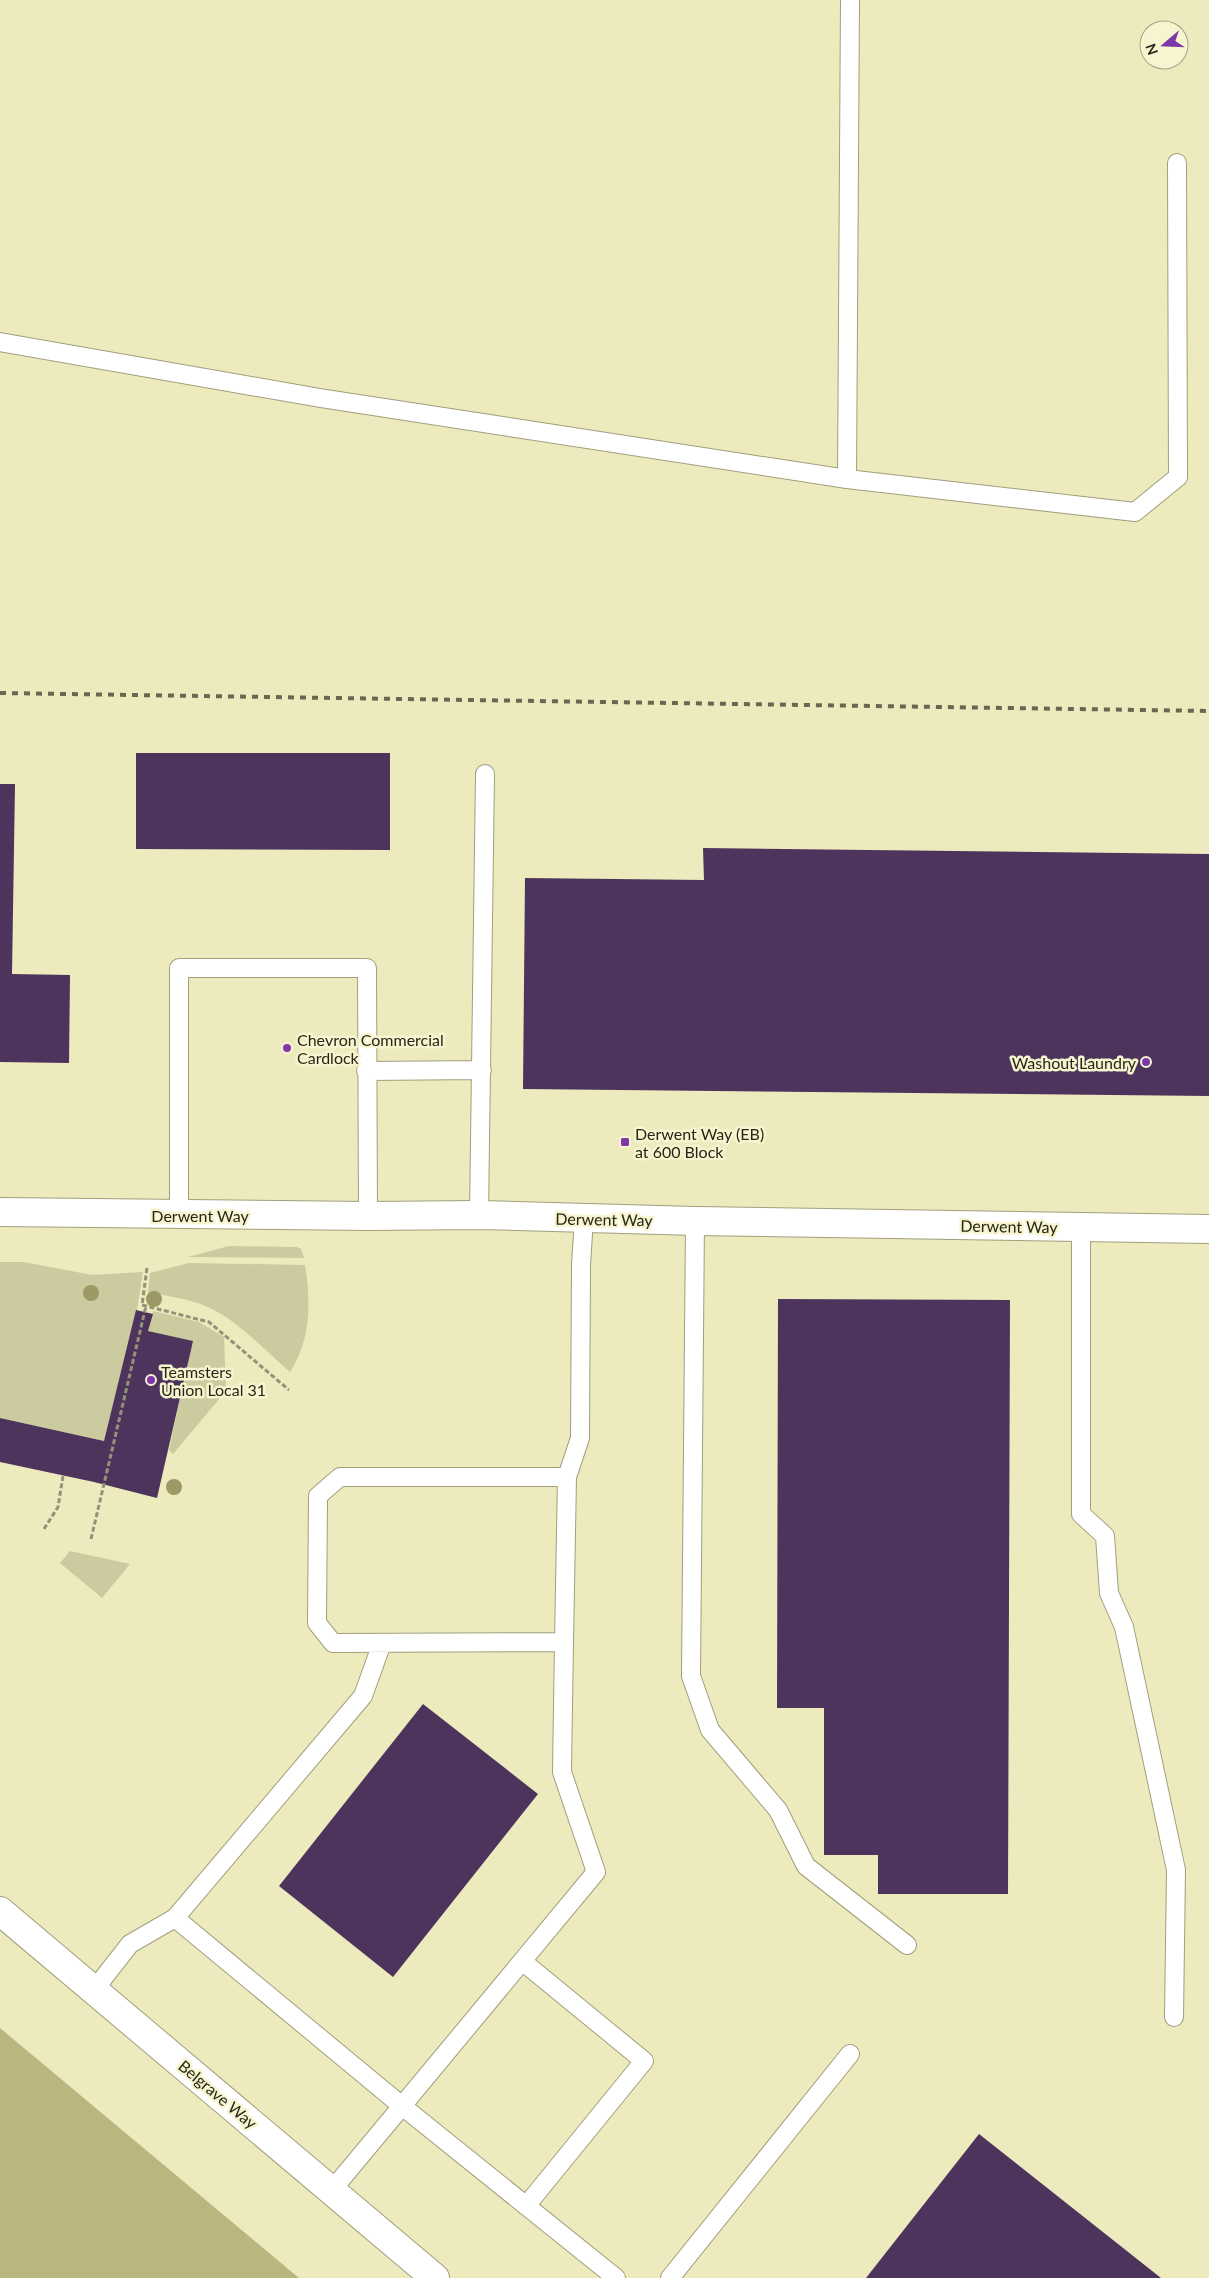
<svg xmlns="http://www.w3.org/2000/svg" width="1209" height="2278" font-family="Lato,sans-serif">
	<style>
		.built { fill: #edeabe; fill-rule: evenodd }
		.green { fill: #ccca9f }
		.forest { fill: #b9b680 }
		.building { fill: #4c345c }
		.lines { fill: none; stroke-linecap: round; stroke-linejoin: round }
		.service-casing { stroke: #a19f7c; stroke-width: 20 }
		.tertiary-casing { stroke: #a19f7c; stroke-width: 30 }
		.path { stroke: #949278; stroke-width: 3; stroke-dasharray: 5 2.5; stroke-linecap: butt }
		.service { stroke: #fff; stroke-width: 18 }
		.tertiary { stroke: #fff; stroke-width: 28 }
		.rail { stroke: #686752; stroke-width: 4; stroke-dasharray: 6 6; stroke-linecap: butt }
		.tree { fill: #9d9965 }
		.poi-dot { fill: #7f36a9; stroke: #f7f5d0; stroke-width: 2 }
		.labels { text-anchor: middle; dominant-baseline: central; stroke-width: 5; stroke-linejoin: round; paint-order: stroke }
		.poi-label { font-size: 16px; fill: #272618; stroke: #f7f5d0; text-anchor: start }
		.street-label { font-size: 16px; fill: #272618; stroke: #f7f5d0 }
	</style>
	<rect width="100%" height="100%" fill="#f7f5d0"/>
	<path class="built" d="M0 0H1209V2278H299L0 2028ZM1149 30H1179V60H1149Z"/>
	<path class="green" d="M229 1246 297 1247 301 1249 304 1258 188 1257Z
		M0 1262H24L92 1275 143 1272 137 1310 104 1441 0 1418Z
		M189 1263 305 1265C311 1303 311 1339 290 1372 266 1351 237 1320 208 1307 189 1299 168 1296 148 1292L150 1273Z
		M153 1311 199 1322 224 1337 226 1391 173 1454 169 1450 192 1341 148 1331Z
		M70 1551 130 1564 102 1598 60 1563Z"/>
	<path class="forest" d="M0 2028 299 2278H0Z"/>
	<path class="building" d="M136 753H390V850L136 849Z
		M0 784H15L12 974 70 975 69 1063 0 1062Z
		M703 848 1209 854V1096L523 1089 525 878 704 880Z
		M778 1299 1010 1300 1008 1894H878V1855H824V1708H777Z
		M136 1310 153 1314 148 1331 193 1341 157 1498 94 1482 0 1462V1418L104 1441Z
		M423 1704 538 1794 393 1977 279 1886Z
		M979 2134 1161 2278H866Z"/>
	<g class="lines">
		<defs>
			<path id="service" d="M0 342 320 398 847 479 1135 512 1178 477 1177 163
				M847 479 850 0
				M366 1071 482 1070
				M179 1215V968H367L368 1216
				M479 1215 485 774
				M695 1221 691 1676 710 1730 778 1810 806 1866 907 1945
				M1081 1228V1514L1105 1536 1109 1593 1124 1627 1176 1870 1174 2017
				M567 1477 564 1642 333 1643 317 1623 318 1496 340 1477H567L580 1438 581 1265 584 1218
				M175 1918 402 2106 596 1872 562 1772 564 1642
				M522 1961 644 2061 526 2206
				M94 1990 130 1944 175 1918 363 1696 382 1643
				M332 2190 402 2106 616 2278
				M670 2278 850 2054"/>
			<path id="tertiary" d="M0 1212 368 1216 479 1215 695 1221 1209 1229
				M0 1911 435 2278"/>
		</defs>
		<use href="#service" class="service-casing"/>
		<use href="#tertiary" class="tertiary-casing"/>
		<path class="path" d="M147 1268 142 1305 209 1322 289 1390
			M44 1529 58 1507 63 1476
			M91 1539 146 1306"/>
		<use href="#service" class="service"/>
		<use href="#tertiary" class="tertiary"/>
		<path class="rail" d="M0 693 1209 711"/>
	</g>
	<g class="tree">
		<circle cx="91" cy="1293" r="8"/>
		<circle cx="154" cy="1299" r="8"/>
		<circle cx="174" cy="1487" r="8"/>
	</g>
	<g class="poi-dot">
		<circle cx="287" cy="1048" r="5"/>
		<circle cx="1146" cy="1062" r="5"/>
		<rect x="620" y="1137" width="10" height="10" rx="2.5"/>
		<circle cx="151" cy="1380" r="5"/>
	</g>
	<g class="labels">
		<g class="poi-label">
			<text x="297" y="1039">Chevron Commercial<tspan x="297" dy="18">Cardlock</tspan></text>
			<text x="1136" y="1062" text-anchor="end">Washout Laundry</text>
			<text x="635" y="1133">Derwent Way (EB)<tspan x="635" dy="18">at 600 Block</tspan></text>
			<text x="161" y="1371">Teamsters<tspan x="161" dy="18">Union Local 31</tspan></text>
		</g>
		<g class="street-label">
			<text x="200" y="1215">Derwent Way</text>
			<text transform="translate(604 1219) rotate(1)">Derwent Way</text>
			<text transform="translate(1009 1226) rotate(1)">Derwent Way</text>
			<text transform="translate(218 2094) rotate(40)">Belgrave Way</text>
		</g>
	</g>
	<g transform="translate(1164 45) rotate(251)"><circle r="24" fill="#f7f5d0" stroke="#a4a286"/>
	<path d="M0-4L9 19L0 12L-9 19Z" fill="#7f36a9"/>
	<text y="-8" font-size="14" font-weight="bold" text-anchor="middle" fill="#272618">N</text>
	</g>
</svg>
